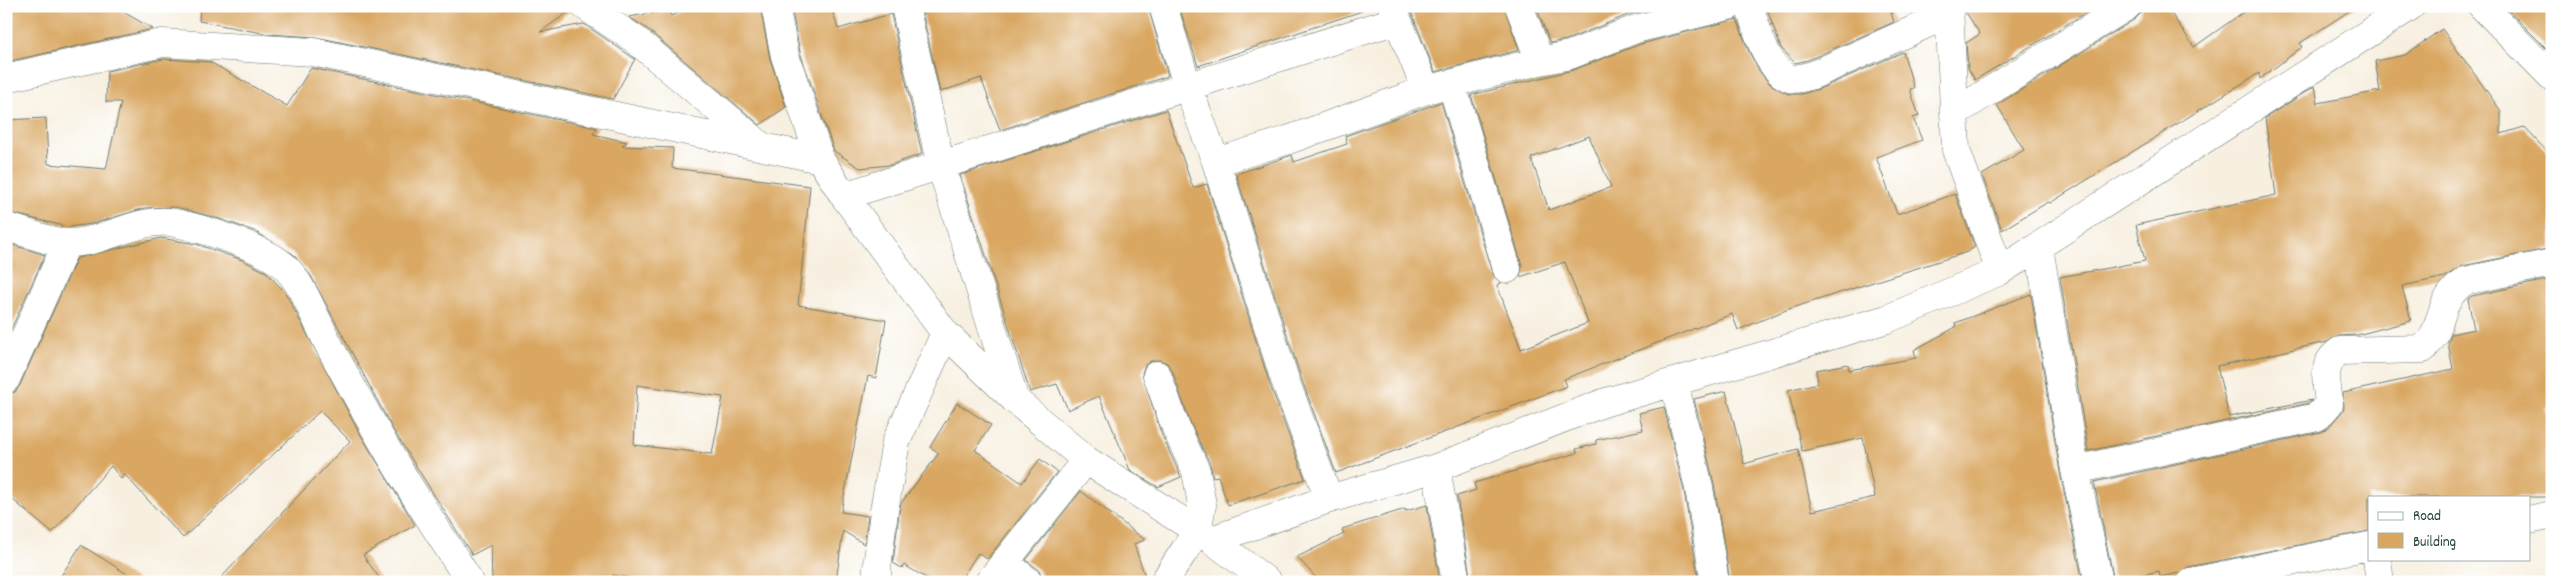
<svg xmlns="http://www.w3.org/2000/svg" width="2558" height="588" font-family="Dekko,sans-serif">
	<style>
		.building { fill: #d9a762; fill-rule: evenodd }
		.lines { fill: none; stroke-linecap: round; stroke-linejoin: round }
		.minor-casing { stroke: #6b7b70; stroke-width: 29 }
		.minor { stroke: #fff; stroke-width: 28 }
	</style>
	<rect width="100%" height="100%" fill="#fff"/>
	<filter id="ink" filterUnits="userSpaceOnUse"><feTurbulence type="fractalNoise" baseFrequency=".02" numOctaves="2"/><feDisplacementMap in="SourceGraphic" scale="10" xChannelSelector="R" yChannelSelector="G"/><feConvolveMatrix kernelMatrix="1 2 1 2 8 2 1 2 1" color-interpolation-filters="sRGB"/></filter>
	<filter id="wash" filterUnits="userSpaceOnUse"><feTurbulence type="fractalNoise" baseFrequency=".0096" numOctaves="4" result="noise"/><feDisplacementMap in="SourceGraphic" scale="20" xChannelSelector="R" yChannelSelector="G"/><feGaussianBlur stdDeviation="1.12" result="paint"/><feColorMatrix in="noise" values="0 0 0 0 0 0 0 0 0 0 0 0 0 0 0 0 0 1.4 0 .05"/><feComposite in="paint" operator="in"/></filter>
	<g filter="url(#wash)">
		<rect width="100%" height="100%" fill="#f7efdf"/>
		<g id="blocks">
			<path class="building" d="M6 6H113L153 29 6 62Z
				M200 6H570V11L540 32 584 24 635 59 613 99 316 37 267 34 199 21Z
				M695 6H760L770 59 786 107 760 125 646 28 629 17 669 10 671 16Z
				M791 6H831L838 29 891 14 922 154 890 165 860 168 834 151 800 52Z
				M921 6H1148L1168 76 1000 130 981 78 940 92Z
				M1179 6H1362V11L1198 66Z
				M1409 6H1504L1519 50 1435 72Z
				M1536 6H1663L1630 14 1566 40 1550 43Z
				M1766 6H1889L1894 22 1808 60 1795 63 1781 48Z
				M1965 6H2097L1975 80 1968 68 1966 43 1980 34 1965 11Z
				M2143 6H2166L2194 47 2252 6H2357L2300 43 2302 47 2260 79 2259 73 2050 203 2048 202 2002 230 1982 175 2024 150 1997 105 2135 19 2140 14Z
				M2504 6H2552V54Z
				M1737 19 1749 52 1760 72 1770 84 1788 94H1802L1819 89 1903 52 1914 88 1910 89 1919 116 1913 118 1922 140 1876 157 1897 214 1955 194 1975 247 1967 252 1786 310 1738 330 1732 314 1564 379 1567 386 1336 473 1300 375 1236 174 1292 155 1294 162 1347 144 1345 136 1441 102 1492 273 1501 283 1497 285 1521 349 1588 323 1565 262 1520 277 1522 265 1471 95 1573 70 1641 44ZM1589 136 1611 187 1549 210 1531 158Z
				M2442 29 2501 111V134L2524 127 2552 157V248L2462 266 2445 277 2402 286 2411 321 2357 335 2339 336 2327 342 2217 366 2229 417 2312 400 2309 403 2088 451 2060 277 2145 261 2136 225 2276 195 2265 118 2315 86 2318 103 2380 91 2375 61 2405 55Z
				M163 59 210 62 287 106 311 68 597 128 593 134 627 142 622 146 673 148 672 168 810 186 798 305 886 320 876 378 868 376 841 512 868 516 864 544 843 531 836 582H659L613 575 612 582H492L491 545 472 555 392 428 311 276 293 254 254 231 220 219 176 207 145 208 92 224 68 227 6 212V120L46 118 48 164 106 169 121 102H106L107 71ZM637 385 723 397 712 454 634 445Z
				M1166 110 1193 188 1207 184 1270 385 1305 479 1228 505 1218 476 1213 477 1210 464 1190 422 1172 370 1167 363 1159 360 1151 361 1145 365 1142 373 1161 433 1181 477 1158 487 1130 470 1099 396 1068 410 1057 384 1030 392 960 175Z
				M161 238 196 244 242 260 266 272 285 292 356 427 415 525 363 555 382 582H217L350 441 320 411 183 538 125 475 121 479 111 466 52 533 6 494V394L15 392 20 385 77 258Z
				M6 243 45 255 6 340Z
				M2552 279V407L2545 408 2552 439V497H2369V531L2188 567 2179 573 2160 577 2159 571 2114 581 2094 482 2321 432 2328 428 2344 409 2343 393 2453 369 2448 343 2451 334 2474 329 2468 299 2472 296Z
				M2031 294 2060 472 2083 582H1730L1714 484 1694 399 1726 391 1744 464 1798 449 1812 511 1875 497 1863 438 1802 451 1788 390 1818 383 1816 370 1848 364 1849 370 1916 358 1914 350 1956 327 1955 323Z
				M957 403 991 425 975 450 1022 483 1040 459 1057 472 987 559 978 553 959 582H933L904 565 902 568 893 563 899 513 901 503 939 453 930 447Z
				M1664 407 1684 491 1699 582H1471L1457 496 1476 490 1474 483 1577 453 1576 449 1596 444V440L1643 430 1639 413Z
				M1081 491 1145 540 1134 544 1147 582H1044L1039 570 1026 560Z
				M1427 505 1440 582H1320L1297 557 1344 534 1342 529 1405 509 1406 511Z
				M81 545 140 582H57Z"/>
		</g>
	</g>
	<g filter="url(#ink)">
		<use href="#blocks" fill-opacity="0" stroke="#6b7b70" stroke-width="1"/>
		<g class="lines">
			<defs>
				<path id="minor" d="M585 6 636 40 760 145
					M775 6 785 56 820 159 844 196 945 333 1015 400 1086 460 1212 540 1268 582
					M905 6 941 166 1014 397
					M1163 6 1187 85 1216 162 1285 380 1329 499
					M1392 6 1426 90
					M1519 6 1540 61
					M1749 6C1757 27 1765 66 1787 77 1795 81 1805 77 1813 75L1949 14
					M1949 6 1956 150 2000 271
					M2482 6 2552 77
					M6 78 162 43 313 52 820 159
					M1452 85 1507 269
					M1954 113 2127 6
					M1216 162 1288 140 1426 90 1540 61 1570 55 1636 29 1729 6
					M844 196 1397 20
					M6 227C24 231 51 243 68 243 106 243 138 216 175 223 201 228 265 248 284 266 304 284 318 326 332 351 357 396 381 442 409 486 429 518 450 550 470 582
					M2039 247 2075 470 2099 582
					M1157 375 1176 428 1196 471 1202 505 1197 531 1164 582
					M6 379 67 243
					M1674 382 1699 488 1715 582
					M1436 468 1456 582
					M2075 470 2317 417 2329 404C2327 383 2320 364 2340 351L2423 349C2427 344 2433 339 2435 333 2444 310 2443 297 2465 281L2552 263
					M2529 520 2552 515
					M1212 540 1329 499 1436 468 1603 403 1887 319 2000 271 2411 6
					M2377 559 2380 582
					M1004 562 1029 582
					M877 582V568L884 511 896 442 945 333
					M989 582 1086 460
					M2191 582 2369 546"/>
			</defs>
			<use href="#minor" class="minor-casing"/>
			<use href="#minor" class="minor"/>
		</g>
	</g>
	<rect width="2558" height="588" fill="none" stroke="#fff" stroke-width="25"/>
	<rect x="2368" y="496" width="162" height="65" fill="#ffffff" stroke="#a5b1ae"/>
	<rect x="2378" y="512" width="25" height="8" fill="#ffffff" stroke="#a5b1ae"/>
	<text x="2413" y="520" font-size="15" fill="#1f3d34">Road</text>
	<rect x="2378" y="533" width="25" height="15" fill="#d9a762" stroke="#a5b1ae"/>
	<text x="2413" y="546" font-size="15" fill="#1f3d34">Building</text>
</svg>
